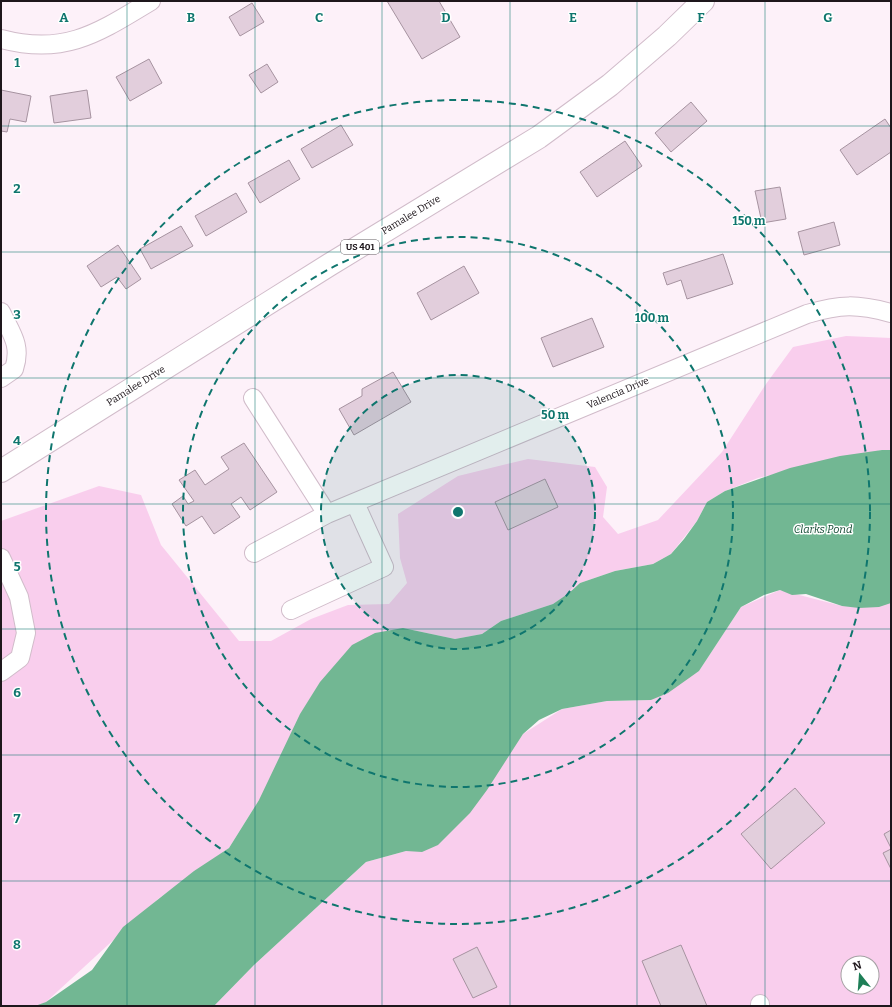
<svg xmlns="http://www.w3.org/2000/svg" width="892" height="1007" font-family="Bitter,serif">
	<style>
		.green { fill: #f9ceed; fill-rule: evenodd }
		.water { fill: #72b793 }
		.building { fill: #e2cedc; stroke: #a693a0 }
		.lines { fill: none; stroke-linecap: round; stroke-linejoin: round }
		.minor-casing { stroke: #d1bcca; stroke-width: 20 }
		.major-casing { stroke: #d1bcca; stroke-width: 24 }
		.minor { stroke: #fff; stroke-width: 18 }
		.major { stroke: #fff; stroke-width: 22 }
		.grid { fill: none; stroke: #0f766e; stroke-width: 1; stroke-opacity: 0.55 }
		.ring { fill: none; stroke: #0f766e; stroke-width: 2; stroke-dasharray: 7 5 }
		.labels { text-anchor: middle; dominant-baseline: central; stroke-width: 3; stroke-linejoin: round; paint-order: stroke }
		.shield { fill: #fff; stroke: #625d60; stroke-width: 1 }
		.shield-label { font-size: 9px; font-weight: bold; fill: #1e171c }
		.street-label { font-size: 10px; fill: #1e171c; stroke: #fff }
		.water-label { font-size: 11px; font-style: italic; fill: #124a32; stroke: #fff }
		.grid-label { font-size: 13px; text-anchor: middle; font-weight: bold; fill: #0f766e; stroke: #fff; stroke-width: 3; stroke-linejoin: round; paint-order: stroke }
		.centre { fill: #0f766e; stroke: #fff; stroke-width: 2 }
		.ring-label { font-size: 12px; text-anchor: middle; font-weight: bold; fill: #0f766e; stroke: #fff; stroke-width: 3; stroke-linejoin: round; paint-order: stroke }
	</style>
	<rect width="100%" height="100%" fill="#fdf1f9"/>
	<path class="green" d="M846 336 891 338V450H882L758 478 725 491 707 502 697 521 671 554 653 564 615 571 580 583 569 593 553 604 501 621 482 634 455 639 403 628 259 800 229 848 158 899 46 1002 38 1006H1V521L99 486 141 495 161 545 239 641H271L311 619 348 605 389 604 407 583 400 558 398 514 458 476 528 459 595 467 607 487 603 517 618 534 658 520 722 452 766 384 793 347Z
		M780 590 842 606 891 601V1006H214L254 965 366 862 406 851 507 757 523 734 562 709 607 701 651 700 699 671 741 607ZM848 963H872V987H848Z"/>
	<path class="water" d="M882 450H891V603L879 607 859 608 842 606 806 594 792 595 780 590 764 595 741 607 699 671 668 693 651 700 607 701 562 709 539 720 523 734 487 790 470 813 438 845 422 852 406 851 366 862 254 965 214 1006H35L46 1002 92 970 123 927 194 871 229 848 259 800 300 714 320 682 352 645 375 633 403 628 455 639 482 634 501 621 553 604 569 593 580 583 615 571 653 564 671 554 684 539 697 521 707 502 725 491 790 468 840 456Z"/>
	<path class="building" d="M387 1H439L460 37 422 59Z
		M252 3 264 22 240 36 229 17Z
		M149 59 162 83 130 101 116 77Z
		M267 64 278 82 261 93 249 75Z
		M1 90 31 96 26 122 10 119 7 132 1 131Z
		M87 90 91 118 54 123 50 96Z
		M691 102 707 121 671 152 655 133Z
		M885 119 891 128V152L857 175 840 150Z
		M341 125 353 145 312 168 301 149Z
		M625 141 642 166 597 197 580 172Z
		M289 160 300 179 260 203 248 183Z
		M780 187 786 219 762 223 755 191Z
		M236 193 247 212 206 236 195 216Z
		M834 222 840 245 804 255 798 232Z
		M181 226 193 246 151 269 140 249Z
		M118 245 141 279 126 289 117 277 101 287 87 266Z
		M723 254 733 284 687 299 681 280 667 285 663 273Z
		M464 266 479 293 431 320 417 293Z
		M592 318 604 347 553 367 541 338Z
		M393 372 411 402 354 435 339 409 362 396V389Z
		M244 443 277 492 250 510 241 497 231 504 240 517 214 534 202 516 186 526 172 504 183 496 188 504 194 501 179 480 195 470 205 485 229 469 221 457Z
		M545 479 558 507 508 530 495 502Z
		M795 788 825 823 771 869 741 834Z
		M891 830V848L884 834Z
		M891 849V869L883 853Z
		M681 945 707 1006H661L642 961Z
		M477 947 497 987 473 998 453 959Z"/>
	<g class="lines">
		<defs>
			<path id="minor" d="M1 39C65 56 98 33 151 1
				M1 312C11 333 22 345 14 369L1 378
				M253 398 327 514
				M254 553 327 514 807 314C841 304 857 304 891 313
				M1 558 19 597 26 633 20 658 1 672
				M291 610 384 567 355 503
				M760 1004V1006"/>
			<path id="major" d="M1 471 329 265 539 137 610 85 667 36 703 1"/>
		</defs>
		<use href="#minor" class="minor-casing"/>
		<use href="#major" class="major-casing"/>
		<use href="#minor" class="minor"/>
		<use href="#major" class="major"/>
	</g>
	<path class="grid" d="M127 1V1006M255 1V1006M382 1V1006M510 1V1006M637 1V1006M765 1V1006M1 126H891M1 252H891M1 378H891M1 504H891M1 629H891M1 755H891M1 881H891"/>
	<circle cx="458" cy="512" r="137" fill="#0f766e" fill-opacity=".12"/>
	<g class="ring">
		<circle cx="458" cy="512" r="137"/>
		<circle cx="458" cy="512" r="275"/>
		<circle cx="458" cy="512" r="412"/>
	</g>
	<g class="labels">
		<rect class="shield" x="341" y="240" width="38" height="14" rx="3"/>
		<g class="shield-label">
			<text x="360" y="247">US 401</text>
		</g>
		<g class="street-label">
			<text transform="translate(411 215) rotate(-31)">Pamalee Drive</text>
			<text transform="translate(136 386) rotate(-32)">Pamalee Drive</text>
			<text transform="translate(618 393) rotate(-23)">Valencia Drive</text>
		</g>
		<g class="water-label">
			<text x="823" y="529">Clarks Pond</text>
		</g>
	</g>
	<g class="grid-label">
		<text x="64" y="22">A</text>
		<text x="191" y="22">B</text>
		<text x="319" y="22">C</text>
		<text x="446" y="22">D</text>
		<text x="573" y="22">E</text>
		<text x="701" y="22">F</text>
		<text x="828" y="22">G</text>
		<text x="17" y="67">1</text>
		<text x="17" y="193">2</text>
		<text x="17" y="319">3</text>
		<text x="17" y="445">4</text>
		<text x="17" y="571">5</text>
		<text x="17" y="697">6</text>
		<text x="17" y="823">7</text>
		<text x="17" y="949">8</text>
	</g>
	<circle cx="458" cy="512" r="6" class="centre"/>
	<g class="ring-label">
		<text x="749" y="225">150 m</text>
		<text x="652" y="322">100 m</text>
		<text x="555" y="419">50 m</text>
	</g>
	<rect width="892" height="1007" fill="none" stroke="#1e171c" stroke-width="4"/>
	<g transform="translate(860 975) rotate(343)"><circle r="19" fill="#ffffff" stroke="#a5a2a4"/>
	<path d="M0-3L7 15L0 10L-7 15Z" fill="#1e7f57"/>
	<text y="-6" font-size="11" font-weight="bold" text-anchor="middle" fill="#1e171c">N</text>
	</g>
</svg>
